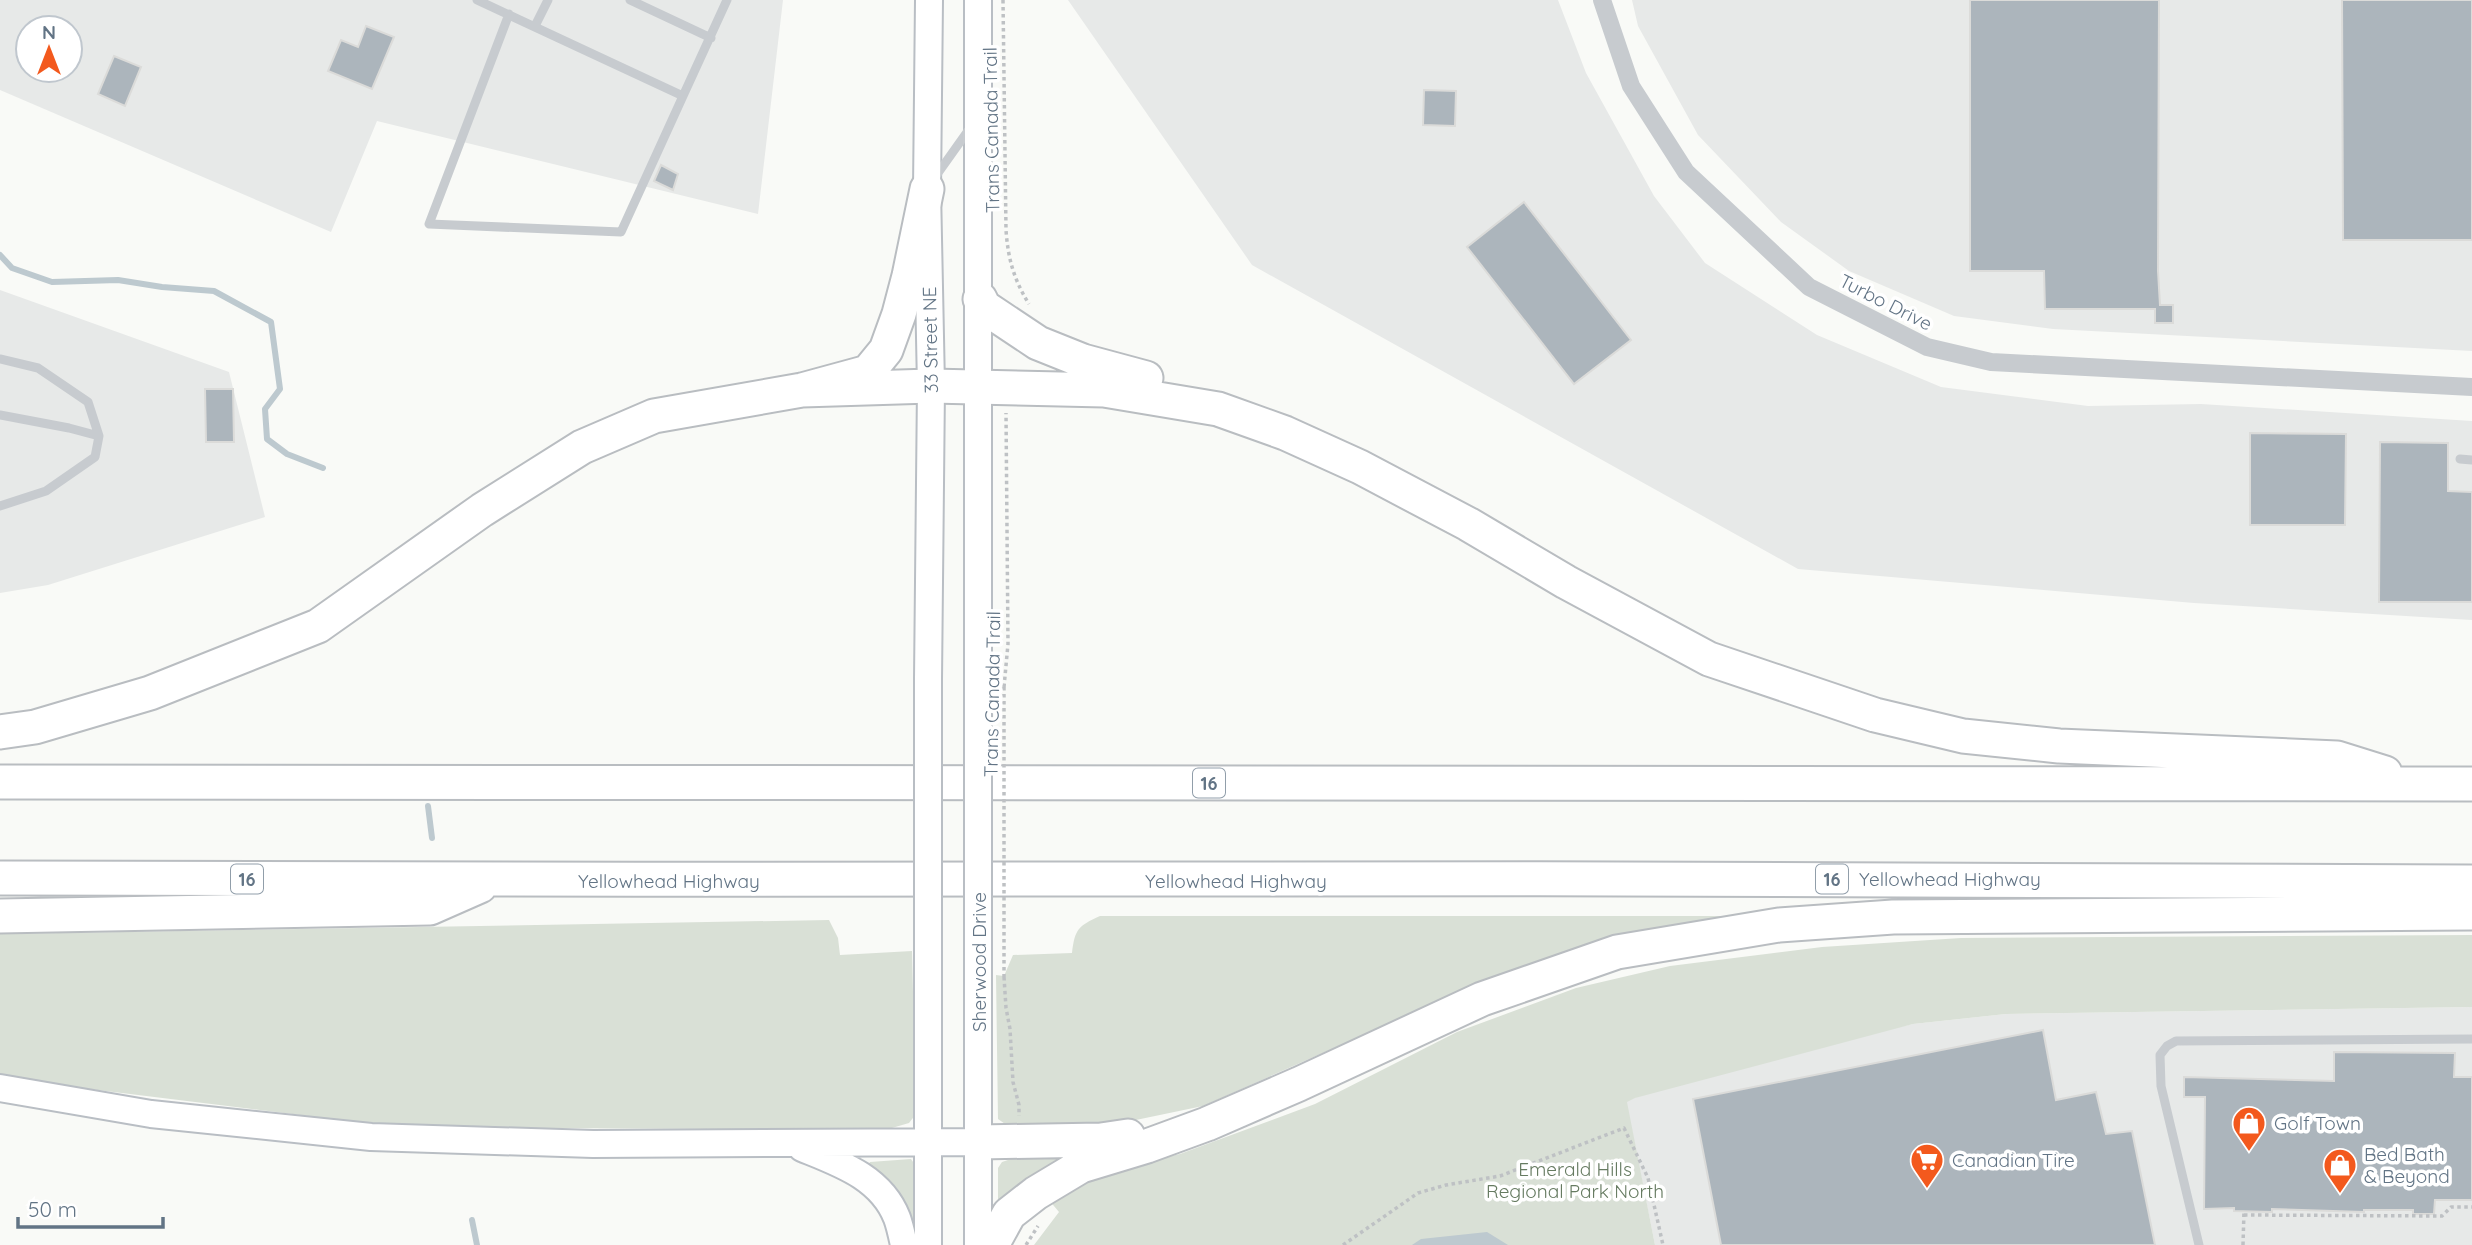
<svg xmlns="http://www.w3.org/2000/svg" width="2472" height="1245" font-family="Quicksand,sans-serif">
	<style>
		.built { fill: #e7e9e8; fill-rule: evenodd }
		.green { fill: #d9e0d6 }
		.water { fill: #bdc9cf }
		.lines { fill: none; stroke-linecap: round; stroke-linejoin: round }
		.stream { stroke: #bdc9cf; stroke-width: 6 }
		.building { fill: #acb5bc; stroke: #dbdbd9; stroke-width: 2 }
		.secondary-casing { stroke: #b9bec4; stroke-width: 30 }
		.highway-casing { stroke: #b9bdc1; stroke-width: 37 }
		.path { stroke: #bec1c4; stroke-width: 3.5; stroke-dasharray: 3.5 3.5; stroke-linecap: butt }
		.lane { stroke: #c7cbcf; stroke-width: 9 }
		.street { stroke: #c7cbcf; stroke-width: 18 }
		.secondary { stroke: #fff; stroke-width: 26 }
		.highway { stroke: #fff; stroke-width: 33 }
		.secondary-bridge-casing { stroke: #b9bec4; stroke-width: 30; stroke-linecap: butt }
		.path-bridge { stroke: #bec1c4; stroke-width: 3.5; stroke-dasharray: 3.5 3.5; stroke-linecap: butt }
		.secondary-bridge { stroke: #fff; stroke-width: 26 }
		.labels { text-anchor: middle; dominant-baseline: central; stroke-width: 7; stroke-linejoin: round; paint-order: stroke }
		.shield { fill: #fff; stroke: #919eaa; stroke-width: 2 }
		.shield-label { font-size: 18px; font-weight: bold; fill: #627485 }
		.street-label { font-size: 19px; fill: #627485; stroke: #fff }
		.poi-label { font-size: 19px; fill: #627485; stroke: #fff; text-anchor: start }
		.park-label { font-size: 19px; fill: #667b61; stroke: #fff }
	</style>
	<rect width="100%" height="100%" fill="#f9faf7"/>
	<path class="built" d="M0 0H783L758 214 377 121 331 232 0 90ZM28 28H70V70H28Z
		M1068 0H1558L1586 73 1654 196 1705 263 1817 335 1941 387 2088 406 2201 404 2472 421V620L2194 603 1798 569 1252 265Z
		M1632 0H2472V351L2053 329 1954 316 1849 271 1781 222 1698 135 1638 26Z
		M0 290 229 372 265 517 48 585 0 593Z
		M2472 1007V1245H1655L1626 1101 1650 1092 1835 1041 1913 1024 2006 1014Z"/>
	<path class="green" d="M1100 916H1821L1412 1019 1352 1040 1203 1106 1083 1131 1008 1126 998 1119 996 975 1004 976 1013 955 1072 953C1075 929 1078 926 1100 916Z
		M829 920 838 938 840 955 912 951 916 1114 909 1123 885 1130 397 1127 0 1078V934Z
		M2472 935V1007L2006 1014 1913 1024 1635 1098 1627 1102 1655 1245H1034L1059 1212 1049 1200 1112 1169 1180 1154 1315 1104 1457 1032 1576 988 1670 966 1822 947 1961 938Z
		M1083 1156 999 1205 998 1202V1168L1002 1162 1011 1159Z
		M911 1159 918 1169 915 1245 868 1166 870 1162Z"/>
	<path class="water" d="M1487 1232 1508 1245H1412L1421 1239Z"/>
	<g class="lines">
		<path class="stream" d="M0 255 12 268 52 282 118 280 162 287 214 291 271 322 280 389 265 409 267 439 287 454 323 468
			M428 806 432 838
			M472 1220 477 1245"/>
	</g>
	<path class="building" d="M1970 0H2159L2158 271 2160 305H2173V323H2155V309H2045L2044 271H1970Z
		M2342 0H2472V240H2343Z
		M366 26 394 37 372 89 328 71 341 40 358 47Z
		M114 56 141 67 125 106 98 94Z
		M1424 90 1456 91 1455 126 1423 125Z
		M661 165 678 174 673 190 654 181Z
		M1524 202 1631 340 1574 384 1467 247Z
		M205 389H233L234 442H206Z
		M2250 433 2346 434 2345 525H2250Z
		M2380 442 2448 443V491L2472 492V602H2379Z
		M2043 1030 2056 1100 2096 1092 2106 1134 2132 1131 2155 1245H1721L1693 1099Z
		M2334 1052 2455 1053 2454 1077H2472V1200H2435L2434 1214H2413V1210H2364V1212L2272 1209V1212L2234 1211V1208L2204 1209 2205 1097H2184V1077L2334 1081Z"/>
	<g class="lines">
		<defs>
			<path id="secondary" d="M978 0V680
				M928 680 931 386 927 189 929 0
				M0 1088 151 1114 371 1137 593 1144 979 1142
				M802 1148C839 1163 881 1177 897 1218 900 1226 902 1236 904 1245
				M928 1245V946
				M978 1245V944"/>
			<path id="highway" d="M980 299 984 307 1038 343 1083 361 1146 378
				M802 390 931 386 1104 390 1218 409 1285 433 1360 467 1468 524 1566 582 1709 659 1875 715 1963 736 2059 746 2337 758 2385 773
				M0 732 35 727 150 693 318 626 482 510 582 447 654 416 802 390 868 372 886 350 899 314 909 276 927 189
				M0 782 2472 784
				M0 878C824 882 1648 875 2472 882
				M0 916 430 908 480 886
				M979 1142 1101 1140 1128 1136
				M992 1245 1009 1214 1036 1193 1081 1166 1147 1146 1207 1124 1299 1084 1482 999 1617 952 1779 925 1893 917 2472 913"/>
		</defs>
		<use href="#secondary" class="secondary-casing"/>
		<use href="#highway" class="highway-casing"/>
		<path class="path" d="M1003 0 1006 230C1008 259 1014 280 1029 304
			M1004 687 1008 644 1006 413
			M1004 977 1006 1008 1010 1029 1013 1082 1019 1105V1116
			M2244 1215 2442 1216 2451 1207H2472
			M1026 1245 1038 1226
			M1343 1245 1418 1193 1446 1185 1500 1176 1624 1128 1648 1178 1663 1245
			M2243 1245 2244 1211"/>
		<path class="lane" d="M477 0 683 96 727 0
			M630 0 711 38
			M509 14 429 224 621 232 683 96
			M535 26 548 0
			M933 180 970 128
			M0 359 38 368 88 402 99 436 95 457 46 491 0 506
			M0 415 69 428 99 436
			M2460 459 2472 460
			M2199 1245 2161 1086 2160 1055 2167 1046 2176 1041 2472 1039"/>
		<path class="street" d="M1602 0 1631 86 1686 172 1809 287 1927 347 1991 362 2472 387"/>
		<use href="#secondary" class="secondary"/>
		<use href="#highway" class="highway"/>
		<defs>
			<path id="secondary-bridge" d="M928 680V946
				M978 944V680"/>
		</defs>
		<use href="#secondary-bridge" class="secondary-bridge-casing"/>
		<path class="path-bridge" d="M1004 687V977"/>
		<use href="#secondary-bridge" class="secondary-bridge"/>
	</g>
	<defs>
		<symbol id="shop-pin" viewBox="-11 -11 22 30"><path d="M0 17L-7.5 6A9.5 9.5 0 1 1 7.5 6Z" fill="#f3591d" stroke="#fff"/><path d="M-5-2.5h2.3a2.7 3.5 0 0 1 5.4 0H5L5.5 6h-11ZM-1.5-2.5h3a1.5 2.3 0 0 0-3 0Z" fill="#fff"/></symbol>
		<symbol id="supermarket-pin" viewBox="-11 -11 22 30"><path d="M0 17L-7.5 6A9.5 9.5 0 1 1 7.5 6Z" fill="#f3591d" stroke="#fff"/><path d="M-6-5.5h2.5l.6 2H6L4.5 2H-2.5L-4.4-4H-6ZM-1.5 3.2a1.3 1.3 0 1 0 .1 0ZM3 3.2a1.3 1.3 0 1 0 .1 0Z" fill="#fff"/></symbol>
	</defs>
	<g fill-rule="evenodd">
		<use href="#shop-pin" x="2230" y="1104" width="38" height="52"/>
		<use href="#supermarket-pin" x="1908" y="1141" width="38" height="52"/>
		<use href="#shop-pin" x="2321" y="1146" width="38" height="52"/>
	</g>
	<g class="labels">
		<g class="shield">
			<rect x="1193" y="768.5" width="32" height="29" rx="5"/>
			<rect x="231" y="864.5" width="32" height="29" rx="5"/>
			<rect x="1816" y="864.5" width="32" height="29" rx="5"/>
		</g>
		<g class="shield-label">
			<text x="1209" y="783">16</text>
			<text x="247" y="879">16</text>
			<text x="1832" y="879">16</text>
		</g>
		<g class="street-label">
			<text transform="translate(991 130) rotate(-91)">Trans Canada Trail</text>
			<text transform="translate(1886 302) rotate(27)">Turbo Drive</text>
			<text transform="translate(930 340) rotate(-91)">33 Street NE</text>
			<text transform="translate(992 694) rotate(-89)">Trans Canada Trail</text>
			<text x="1950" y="879">Yellowhead Highway</text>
			<text x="669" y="881">Yellowhead Highway</text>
			<text x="1236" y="881">Yellowhead Highway</text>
			<text transform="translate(979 962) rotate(-90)">Sherwood Drive</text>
		</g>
		<g class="poi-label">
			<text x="2274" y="1123">Golf Town</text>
			<text x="2364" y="1154">Bed Bath<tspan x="2364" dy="22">&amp; Beyond</tspan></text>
			<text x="1952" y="1160">Canadian Tire</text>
		</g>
		<g class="park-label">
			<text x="1575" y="1169">Emerald Hills<tspan x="1575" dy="22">Regional Park North</tspan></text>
		</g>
	</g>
	<g transform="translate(49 49)"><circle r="33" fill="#ffffff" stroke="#c0c7ce" stroke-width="2"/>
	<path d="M0-5L12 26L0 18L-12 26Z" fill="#f3591d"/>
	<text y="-10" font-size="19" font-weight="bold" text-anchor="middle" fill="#627485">N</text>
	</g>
	<path d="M18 1217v10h145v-10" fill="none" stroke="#627485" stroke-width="3.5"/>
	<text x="28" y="1217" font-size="21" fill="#627485" stroke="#ffffff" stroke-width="5" paint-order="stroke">50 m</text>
</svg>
